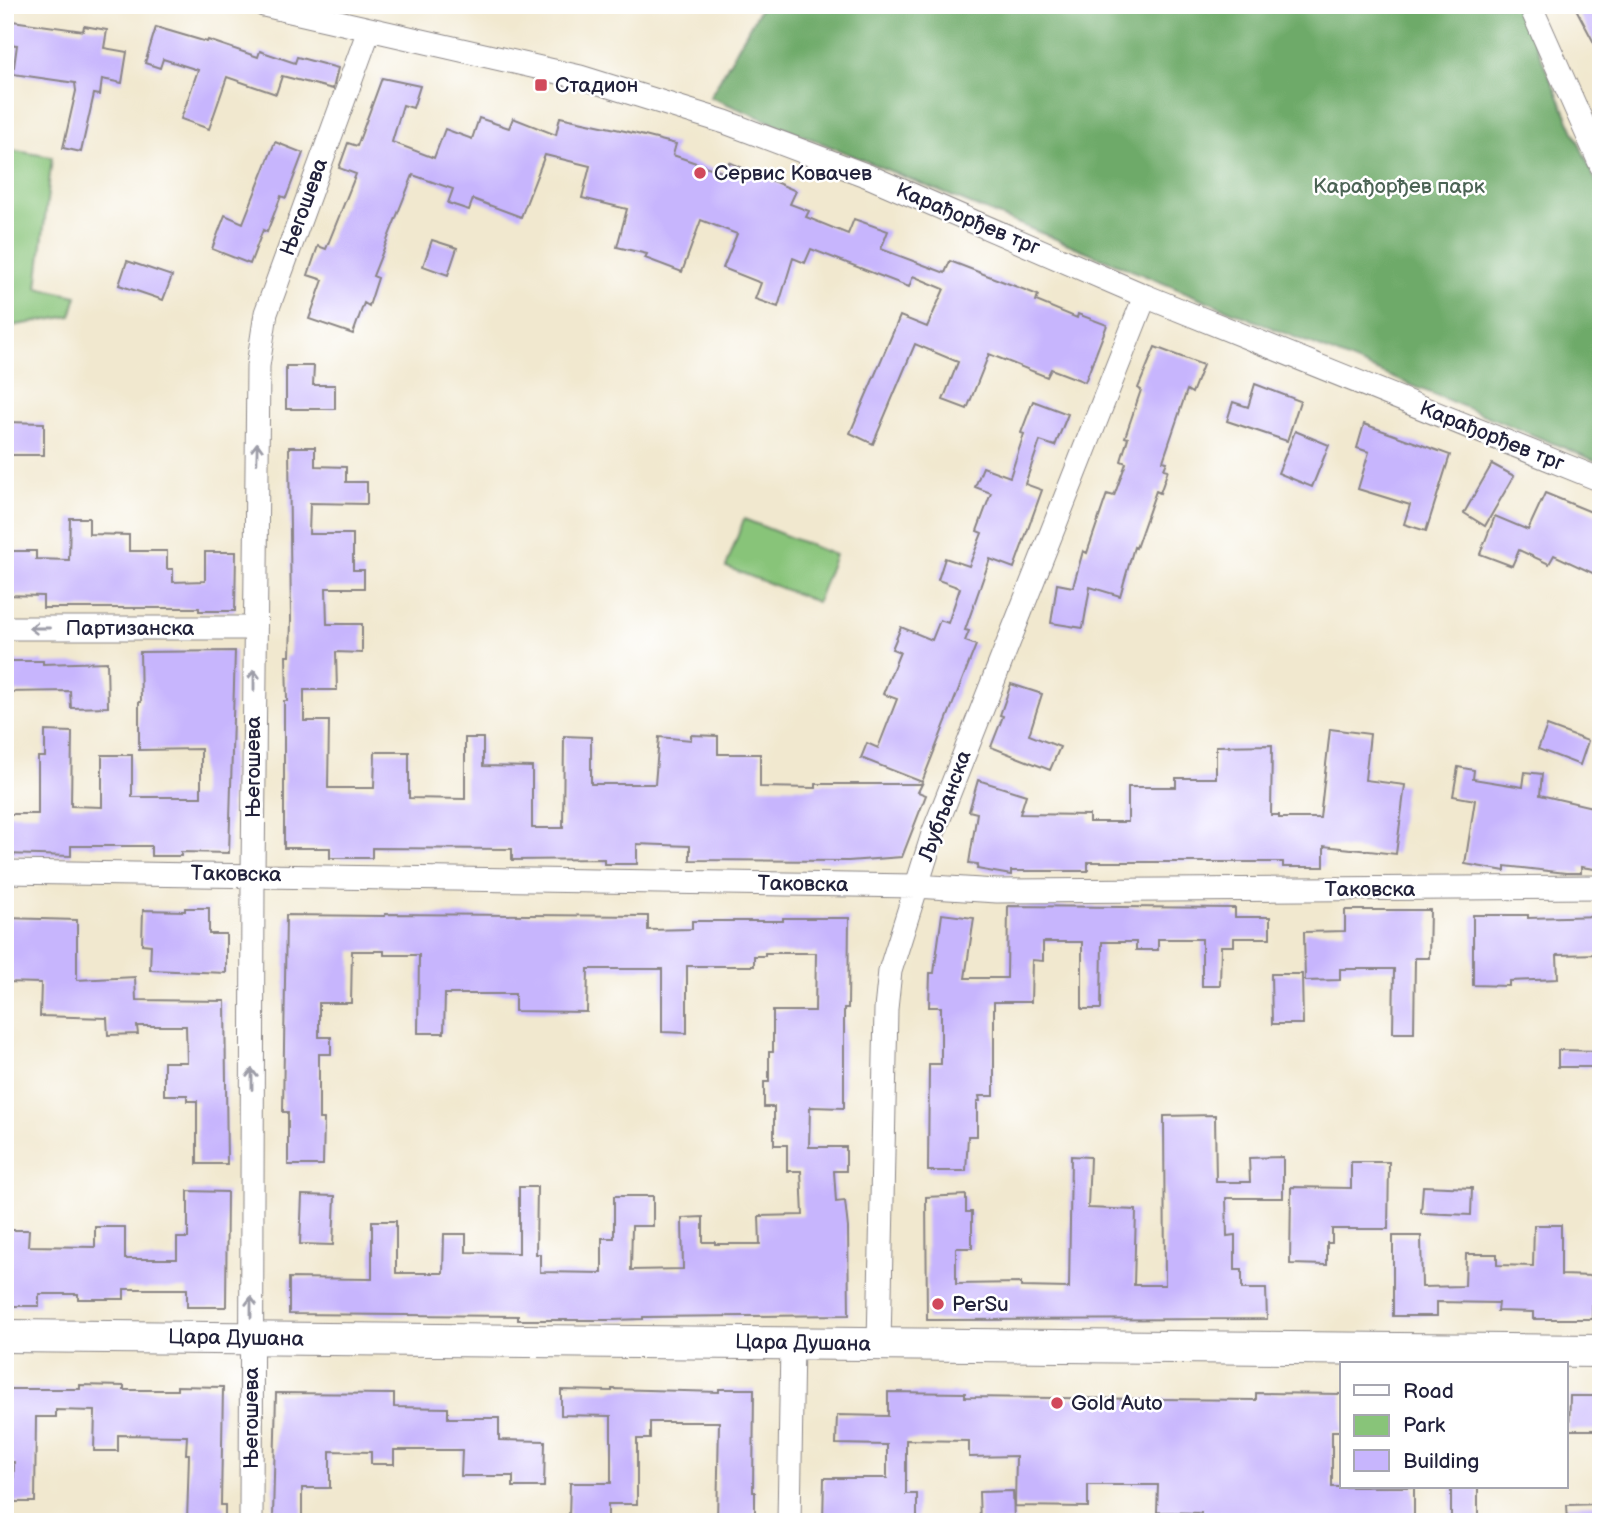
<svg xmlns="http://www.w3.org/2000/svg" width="1606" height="1527" font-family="'Balsamiq Sans',sans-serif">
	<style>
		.green { fill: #88c479; stroke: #55735a; stroke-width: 2 }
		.forest { fill: #6eaa69; stroke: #486652; stroke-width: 2 }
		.building { fill: #c7b5fd }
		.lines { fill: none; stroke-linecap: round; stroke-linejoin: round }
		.street-casing { stroke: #8a8585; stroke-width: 25 }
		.secondary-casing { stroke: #8a8585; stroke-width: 34 }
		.street { stroke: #fff; stroke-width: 23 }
		.secondary { stroke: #fff; stroke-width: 32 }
		.oneway { stroke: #9c9ca7 }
		.poi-dot { fill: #d1495b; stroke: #fff; stroke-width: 2.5 }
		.labels { text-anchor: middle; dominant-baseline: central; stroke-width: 5; stroke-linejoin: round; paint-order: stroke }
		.poi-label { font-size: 21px; fill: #22223b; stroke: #fff; text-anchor: start }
		.park-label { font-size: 21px; fill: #4b6354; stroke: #fff }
		.street-label { font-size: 21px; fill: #22223b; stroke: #fff }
	</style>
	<rect width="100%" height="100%" fill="#fff"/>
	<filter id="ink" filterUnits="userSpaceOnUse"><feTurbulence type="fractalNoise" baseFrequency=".0143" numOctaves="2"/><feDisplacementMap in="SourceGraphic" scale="14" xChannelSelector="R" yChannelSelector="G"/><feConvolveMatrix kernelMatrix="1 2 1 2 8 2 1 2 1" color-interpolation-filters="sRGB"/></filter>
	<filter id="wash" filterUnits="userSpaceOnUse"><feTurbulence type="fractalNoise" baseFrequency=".00686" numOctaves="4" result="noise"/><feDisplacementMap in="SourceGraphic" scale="28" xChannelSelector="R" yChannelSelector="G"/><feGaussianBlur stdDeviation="1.57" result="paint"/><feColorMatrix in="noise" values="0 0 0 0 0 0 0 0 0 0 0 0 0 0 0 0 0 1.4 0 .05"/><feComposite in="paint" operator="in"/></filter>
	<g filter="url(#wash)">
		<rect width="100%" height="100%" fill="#f1e8cf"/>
		<path class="green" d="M5 149 52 157 37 288 77 296 71 316 5 327Z
			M744 519 835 555 817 602 726 567Z"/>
		<path class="forest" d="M762 5H1518L1601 193V463L710 97Z"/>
		<g id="blocks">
			<path class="building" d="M1574 5H1601V56Z
				M5 20 83 31 84 26 107 30 104 48 127 52 122 83 102 79 100 95 94 94 81 152 63 148 76 91 75 83 13 74 17 45 5 44Z
				M156 27 207 42 208 40 258 57 260 51 295 63 297 57 338 68 333 89 282 76 276 94 227 77 209 129 181 119 198 70 163 59 160 68 145 63Z
				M382 78 420 86 413 108 403 105 392 142 434 158 445 129 472 139 479 118 509 128 513 118 556 135 560 117 625 131 676 144 673 155 725 173 729 162 796 191 790 204 809 211 806 217 848 234 854 219 888 231 881 249 945 273 950 261 1038 295 1036 301 1077 318 1078 314 1107 325 1085 382 1051 369 1047 377 989 354 967 409 943 400 958 362 915 344 873 444 850 433 900 316 927 327 944 289 913 276 909 287 811 249 805 263 793 258 778 307 755 299 761 283 723 268 737 234 701 220 682 272 645 258 647 254 617 247 627 209 582 198 590 166 545 155 521 217 473 199 469 210 448 203 453 189 413 175 373 276 378 278 369 306 364 303 353 334 309 319 323 280 308 275 318 246 326 249 356 174 339 168 348 143 357 146Z
				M275 142 303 153 286 198 281 196 267 232 263 230 250 264 212 249 225 215 243 223Z
				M432 240 457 248 448 275 423 266Z
				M127 261 172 276 163 300 119 285Z
				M1155 347 1203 365 1192 393 1187 390 1163 461 1167 462 1164 469 1168 470 1160 493 1156 491 1136 548 1134 547 1120 596 1090 587 1083 628 1051 623 1057 584 1073 587 1083 551 1087 553 1107 494 1114 496 1126 463 1121 461 1128 438 1125 437 1141 390 1138 388Z
				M286 366H314L313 385H335V409H286Z
				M1255 384 1300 401 1287 441 1227 421 1233 402 1248 407Z
				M1033 401 1068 414 1055 446 1040 441 1025 484 1042 490 1014 568 990 559 965 630 969 631 965 641 976 645 922 782 861 758 867 743 878 748 897 699 883 694 900 652 892 649 901 627 932 640 940 620 948 623 960 588 938 580 945 558 969 566 982 533 977 531 991 493 975 487 983 467 1010 477 1024 434 1021 433Z
				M5 422 44 423V455H5Z
				M1364 424 1450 455 1426 531 1404 524 1410 505 1358 489 1369 452 1357 448Z
				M1295 431 1329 445 1312 487 1278 473Z
				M289 447H315V466L346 467V482H367V504L310 503 309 534H353V570H364V588H326L327 624H362V653L336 652 337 690H304V721H329L328 788H374L375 752H409V798L465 799V738H483V766L532 767V828H563L564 736 591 737V784H655L659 737 691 740V735L718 736V754H760V787L816 788V784H922L918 792 926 795 902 857 848 861 690 860V846L637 844V864H604V859L512 860V849L372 848V858H330V848H284V701H287L286 656H290L291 620Z
				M1492 464 1514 476 1485 526 1464 513Z
				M1545 493 1601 516V577L1554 555 1549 564 1519 550 1512 566 1480 554 1495 516 1528 530Z
				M70 518H89V534L129 535V551H167V569H173V582L205 581V552H236L235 611H199V608H43V596L5 595V551H36V559L69 560Z
				M235 651 229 853 181 852V856H151V846H71V856L5 854V814H38V757H45V731L72 732 71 806 102 807V755H132V797H201V749L139 750V702H141L140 652Z
				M5 661H43V664L107 662 108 707 71 708 70 691 5 692Z
				M1011 684 1042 694 1029 735 1060 747 1050 770 991 747 1003 716 1000 715Z
				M1547 726 1588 741 1580 765 1538 749Z
				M1330 729 1370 734 1365 780 1405 785 1396 854 1324 846V867H1283V862H1088V871H1011V875L977 869 978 864 969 863 977 813 969 811 978 780 1026 795 1020 814 1089 815V822H1128V787H1176V778H1216V746L1272 745 1271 815H1279V818H1320Z
				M1458 767 1474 770 1473 779 1523 787 1525 772 1542 774 1540 795 1601 809V870L1581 867V873H1566L1505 866V871L1465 864 1475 800 1453 796Z
				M1008 906 1235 908V917H1270V938H1234V946H1221L1220 986H1202V939H1158V950H1136V942H1102L1101 1009H1082V942H1043V961L1032 960 1031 1002H994V1096H979L980 1101H977V1136H968L966 1171H928L929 1064H941V1007H929L930 973H934L942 914 974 918 965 978H1007Z
				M185 908H209V934H226V973L150 970 151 945 142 944 143 910 185 911Z
				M1345 910H1430L1429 958H1415L1414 1033H1393L1394 969H1340V980L1305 981 1304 932 1345 931Z
				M385 914 648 916V930L692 929V921H783V918H849L848 1008H844V1108L810 1107 809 1147H846V1171H834L836 1202 845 1201 848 1228 849 1315 643 1317V1319L613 1320H518V1316L289 1314V1278L372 1279V1221H396V1273H443L444 1234H466V1252L519 1253V1187H537L536 1254H540V1272L602 1273V1238H614V1196H653V1226H632L631 1270 683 1269 682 1218 703 1217V1242H715V1244H760L759 1216 803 1215 801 1171H787V1145H774V1107H764V1082H769V1052H773V1011H815L816 953H765V956H754V966H687V1033L662 1032V969H588L587 1012 515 1011V994H445L444 1033H418L419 955H384V951H352L351 1003H319V1037H331V1054H319V1119H324L323 1165H288V1112H283L286 915 385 916Z
				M1473 915H1528V918L1601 916V954L1557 955 1558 979 1509 981V986L1473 985Z
				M5 918 77 920V980L135 977 136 1000 225 1001 227 1164H197V1101H187V1095H164V1062H187L186 1026H137L138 1034 108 1035 107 1018 40 1016 41 983 5 982Z
				M1271 974H1302L1303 1024H1272Z
				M1558 1050 1601 1051V1067H1558Z
				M1215 1115 1216 1182H1250L1249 1158 1283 1157V1198H1226L1227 1236 1235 1235V1270H1242V1289H1266L1267 1319 927 1320 926 1197 966 1195V1212H972V1248H956V1284L1021 1283V1287L1069 1288 1071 1156 1090 1157 1088 1208 1136 1210 1134 1285H1165L1164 1116Z
				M1351 1162H1389L1388 1229H1332V1243H1327V1265L1290 1264 1291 1187 1351 1188Z
				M1423 1186 1472 1188 1471 1215 1421 1213Z
				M188 1191 227 1192 226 1307H187V1289H124V1299H78V1294H39V1306H5V1230H29L28 1246 95 1247V1227H125V1259H177V1238H188Z
				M302 1195 335 1196 333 1245 300 1244Z
				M1534 1225H1561V1275L1593 1276 1592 1319H1533V1312L1497 1311 1498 1303 1437 1302V1316H1393V1236H1421L1422 1287 1465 1286 1466 1254H1497V1265L1533 1266Z
				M80 1385 124 1386V1390H177V1386L223 1387 221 1505H225V1522H187L189 1454H186L187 1436 118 1435V1451H94L95 1411 56 1410V1417H36L35 1502H13L14 1462H5V1389H80Z
				M612 1389 719 1392V1389H754L753 1492H755V1522H717L719 1422H650V1439H637V1504H608V1517H569L570 1483H611V1416L561 1415V1390L612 1391Z
				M888 1392 965 1393V1397L1256 1400V1393L1342 1394V1431H1332V1487H1414V1522H1256V1518L1201 1517V1513L1157 1512 1158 1485H1088V1507L1015 1506 1016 1456 969 1457V1441L906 1440V1494H917V1518H873V1522H823L824 1478H887V1445L836 1444 837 1415 888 1416Z
				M276 1393 394 1394V1407L448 1408V1418H499V1440L545 1441 544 1487H513V1476H461L462 1450H394V1464H371V1452L330 1451V1488H302V1518H273Z
				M1570 1396H1601V1430H1569Z
				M1451 1487H1478V1522H1451Z
				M1013 1491 1014 1522H980L979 1492Z
				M1601 1504V1522H1568L1567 1505Z"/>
		</g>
	</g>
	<g filter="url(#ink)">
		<use href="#blocks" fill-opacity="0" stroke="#8a8585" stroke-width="2"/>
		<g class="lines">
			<defs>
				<path id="street" d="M264 5 580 77 725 122 868 176 1145 296 1601 480
					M1530 5 1601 165
					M5 628H254
					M5 872 916 886 997 891 1601 887
					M879 1344 886 1009 890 971 934 831 1145 296
					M251 1522 253 874 258 366 266 313 369 30
					M789 1522 792 1343"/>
				<path id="secondary" d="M5 1336 1601 1351"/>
			</defs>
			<use href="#street" class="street-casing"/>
			<use href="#secondary" class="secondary-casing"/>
			<use href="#street" class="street"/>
			<use href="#secondary" class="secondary"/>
		</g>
		<defs><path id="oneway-shaft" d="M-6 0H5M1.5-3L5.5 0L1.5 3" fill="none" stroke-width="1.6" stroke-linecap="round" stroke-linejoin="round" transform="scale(1.75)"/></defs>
		<g class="oneway">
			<use href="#oneway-shaft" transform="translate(257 453) rotate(-89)"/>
			<use href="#oneway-shaft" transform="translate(39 628) rotate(-180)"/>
			<use href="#oneway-shaft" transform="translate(254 680) rotate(-90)"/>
			<use href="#oneway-shaft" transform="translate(252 1079) rotate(-90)"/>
			<use href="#oneway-shaft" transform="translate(251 1307) rotate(-90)"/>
		</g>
	</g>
	<g class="poi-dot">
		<rect x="534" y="78" width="14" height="14" rx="3.5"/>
		<circle cx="700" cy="173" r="7"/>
		<circle cx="938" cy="1304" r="7"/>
		<circle cx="1057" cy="1403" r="7"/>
	</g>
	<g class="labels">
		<g class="poi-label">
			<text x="555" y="85">Стадион</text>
			<text x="714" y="173">Сервис Ковачев</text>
			<text x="952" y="1304">PerSu</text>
			<text x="1071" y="1403">Gold Auto</text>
		</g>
		<g class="park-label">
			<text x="1399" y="186">Карађорђев парк</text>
		</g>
		<g class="street-label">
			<text transform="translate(304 207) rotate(-70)">Његошева</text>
			<text transform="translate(968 219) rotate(23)">Карађорђев трг</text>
			<text transform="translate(1492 436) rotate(22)">Карађорђев трг</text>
			<text x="130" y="628">Партизанска</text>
			<text transform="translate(253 767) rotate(-90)">Његошева</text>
			<text transform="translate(945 806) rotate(-70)">Љубљанска</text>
			<text transform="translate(236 874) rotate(1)">Таковска</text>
			<text transform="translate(803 884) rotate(1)">Таковска</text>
			<text x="1370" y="889">Таковска</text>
			<text transform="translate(236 1338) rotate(1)">Цара Душана</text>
			<text transform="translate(803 1343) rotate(1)">Цара Душана</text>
			<text transform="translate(251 1418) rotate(-90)">Његошева</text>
		</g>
	</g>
	<rect width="1606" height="1527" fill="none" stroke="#fff" stroke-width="28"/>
	<rect x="1340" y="1362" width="228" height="126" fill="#ffffff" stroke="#a7a7b1" stroke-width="2"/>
	<rect x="1354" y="1385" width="35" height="10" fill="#ffffff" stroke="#a7a7b1" stroke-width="2"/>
	<text x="1403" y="1398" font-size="21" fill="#22223b">Road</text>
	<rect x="1354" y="1415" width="35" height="21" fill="#88c479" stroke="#a7a7b1" stroke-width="2"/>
	<text x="1403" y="1432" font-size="21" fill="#22223b">Park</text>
	<rect x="1354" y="1450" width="35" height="21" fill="#c7b5fd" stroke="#a7a7b1" stroke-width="2"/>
	<text x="1403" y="1468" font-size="21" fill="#22223b">Building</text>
</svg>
